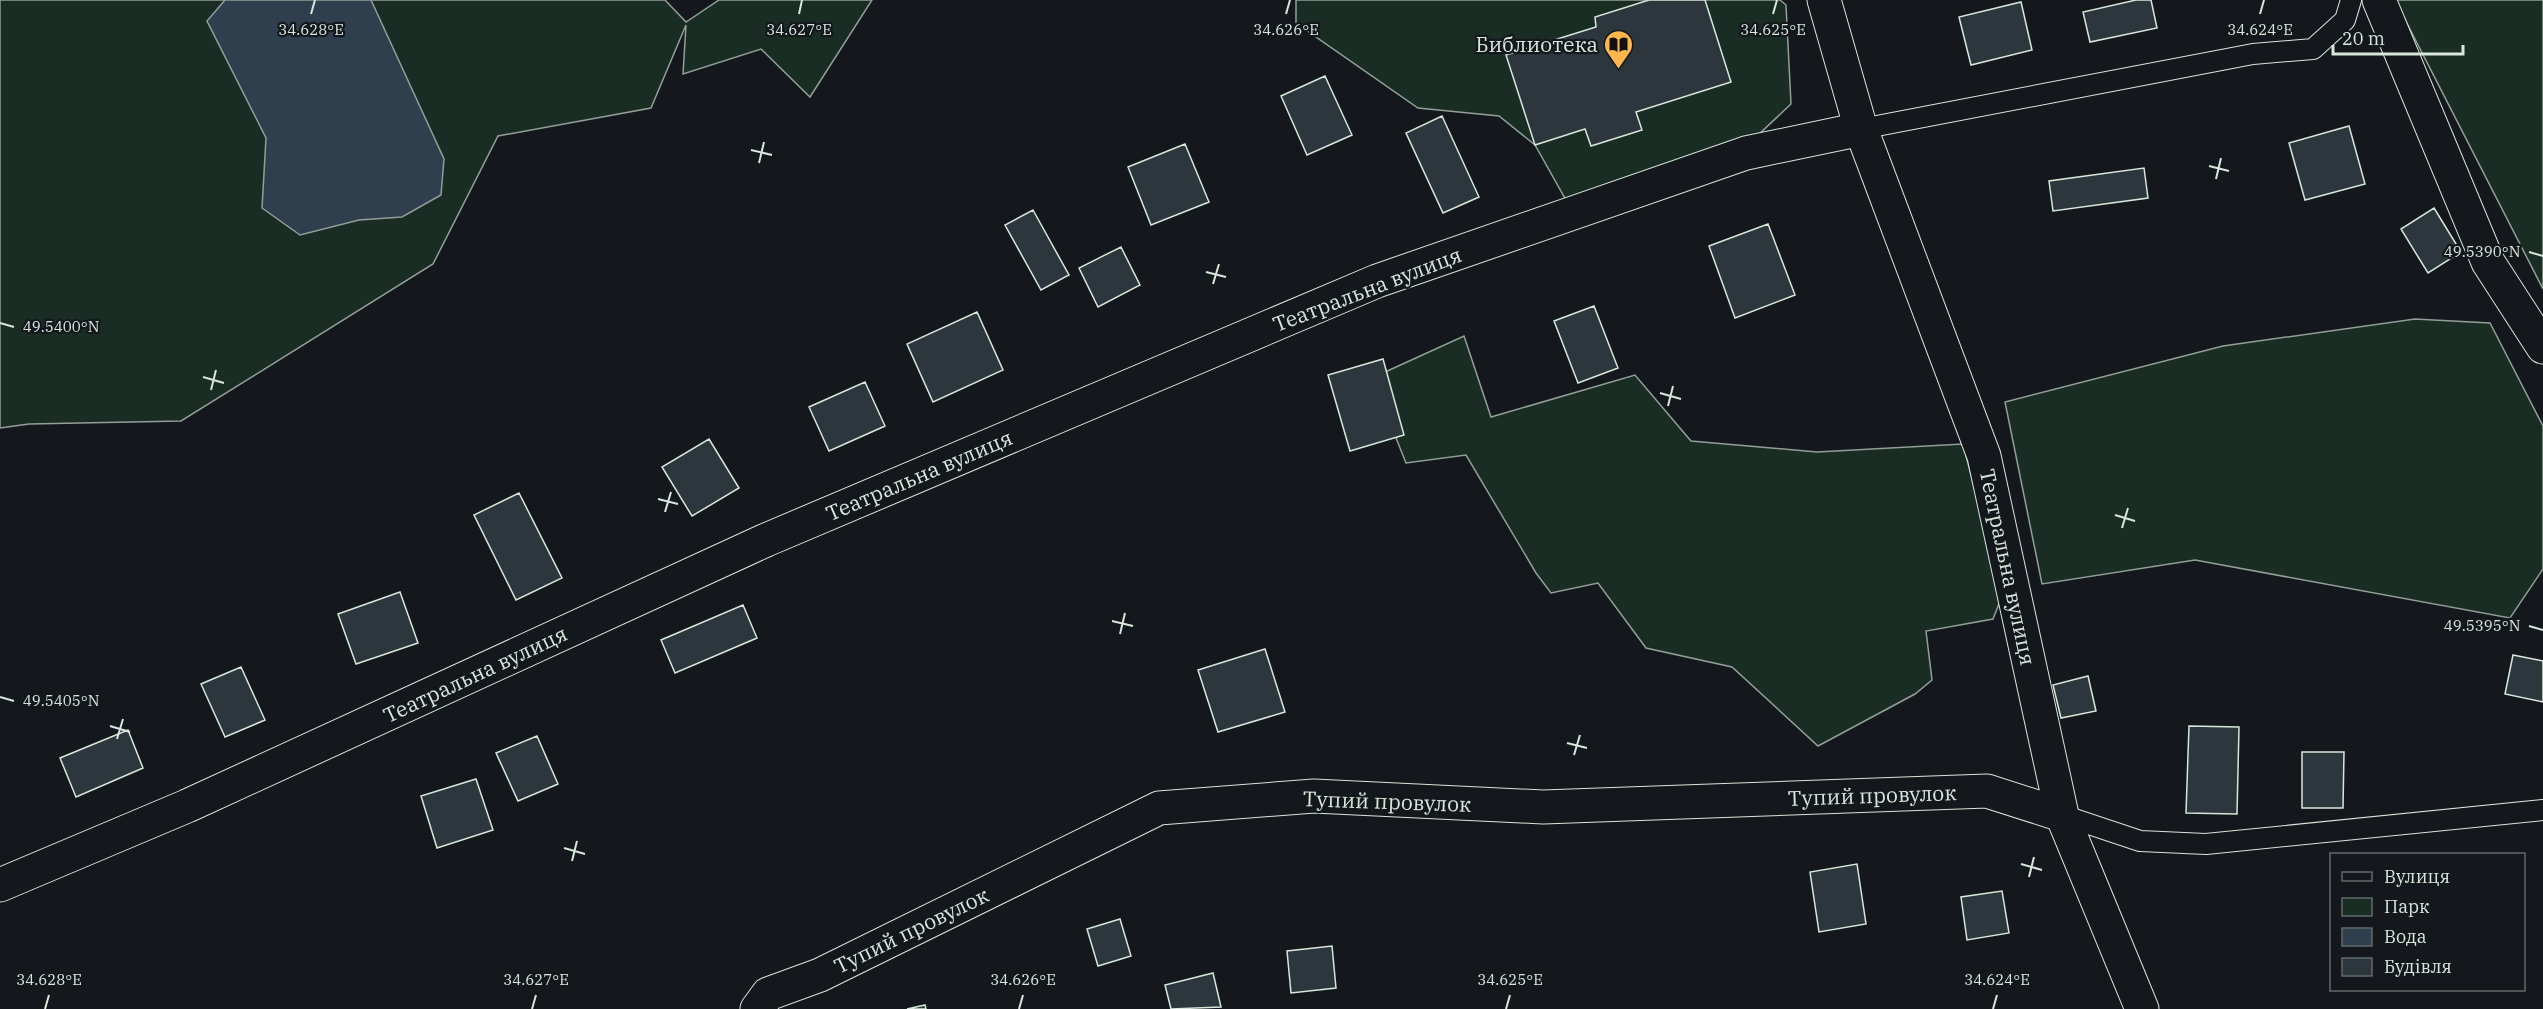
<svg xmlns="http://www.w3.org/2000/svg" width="2543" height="1009" font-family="'IBM Plex Serif',serif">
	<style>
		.green { fill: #1a2d24; stroke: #939e99; stroke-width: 1.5 }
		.water { fill: #2f3f4d; stroke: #939e99; stroke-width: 1.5 }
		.building { fill: #2c363c; stroke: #d8e6dc; stroke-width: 1.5 }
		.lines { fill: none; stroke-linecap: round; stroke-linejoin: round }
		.lane-casing { stroke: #d8e6dc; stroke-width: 22 }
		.street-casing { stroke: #d8e6dc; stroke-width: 35 }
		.lane { stroke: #14181c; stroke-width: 20 }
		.street { stroke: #14181c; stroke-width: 33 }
		.ticks { fill: none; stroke: #d8e6dc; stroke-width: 2 }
		.labels { text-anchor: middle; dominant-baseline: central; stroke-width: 4.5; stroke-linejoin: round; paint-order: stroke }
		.poi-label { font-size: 21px; fill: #d8e6dc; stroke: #14181c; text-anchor: end }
		.street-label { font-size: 21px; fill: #d8e6dc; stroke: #14181c }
		.ticks-label { font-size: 15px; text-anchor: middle; fill: #d8e6dc; stroke: #14181c; stroke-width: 4.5; stroke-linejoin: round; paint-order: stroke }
	</style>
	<rect width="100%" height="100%" fill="#14181c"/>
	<path class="green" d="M0 0H665L686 22 719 0H872L810 97 761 49 683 74 686 25 651 108 498 136 433 264 181 421 29 424 0 428Z
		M1296 0H1780L1786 5 1791 104 1757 136 1566 200 1535 145 1499 116 1418 108 1296 23Z
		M2395 0H2543V289Z
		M2415 319 2490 323 2543 426V569L2510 618 2195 560 2042 584 2005 402 2223 346Z
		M1464 336 1491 417 1635 375 1691 441 1817 452 1963 444 2002 596 1993 619 1926 631 1932 680 1915 694 1818 746 1732 667 1646 648 1598 583 1551 593 1536 573 1466 455 1406 463 1372 378Z"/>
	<path class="water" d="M225 0H371L444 159 441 195 402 217 359 220 300 235 262 208 266 138 207 21Z"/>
	<path class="building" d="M1649 0H1705L1731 82 1636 112 1642 130 1591 146 1585 129 1535 145 1506 55 1596 27 1595 17Z
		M2136 0H2151L2157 28 2090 42 2083 12Z
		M2021 2 2032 50 1971 65 1959 17Z
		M1325 76 1352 135 1307 155 1281 96Z
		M1442 116 1479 197 1443 213 1406 133Z
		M2349 126 2365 184 2305 200 2289 143Z
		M1185 144 1209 202 1151 225 1128 167Z
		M2144 168 2148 198 2053 211 2049 181Z
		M2434 208 2461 252 2428 273 2401 229Z
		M1033 210 1069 275 1041 290 1005 225Z
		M1768 224 1795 295 1735 318 1709 246Z
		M1121 247 1140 285 1098 307 1079 268Z
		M1594 306 1618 368 1578 383 1554 321Z
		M977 312 1003 370 933 402 907 344Z
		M1383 359 1404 435 1350 451 1328 375Z
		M865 382 885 426 829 451 809 407Z
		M709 439 739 488 692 516 662 467Z
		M519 493 562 578 516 600 474 515Z
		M400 592 418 643 356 664 338 614Z
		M743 605 757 638 675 673 661 640Z
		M1265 649 1285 712 1218 732 1198 670Z
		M2513 655 2543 661V702L2505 694Z
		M241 667 265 720 225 737 201 684Z
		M2088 676 2096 711 2061 718 2053 685Z
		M2189 726 2239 727 2237 814 2186 813Z
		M128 730 143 768 76 797 60 758Z
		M537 736 558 784 518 801 496 753Z
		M2302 752H2344L2343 808H2302Z
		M476 779 493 830 437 848 421 796Z
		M1857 864 1866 924 1819 932 1810 872Z
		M2002 891 2009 933 1967 940 1961 897Z
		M1120 919 1131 956 1098 966 1087 929Z
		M1332 946 1336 988 1291 993 1287 951Z
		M1213 973 1221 1007 1171 1009 1165 985Z
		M925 1005 926 1009H907Z"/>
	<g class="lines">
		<defs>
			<path id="lane" d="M1861 129 2253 54 2313 49 2345 20 2351 0
				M2062 815 2140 841 2206 844 2543 810"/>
			<path id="street" d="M1824 0 1861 129 1984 456 2062 815 2142 1009
				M2379 0 2488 262 2543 347
				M0 885 187 806 766 540 1377 281 1746 153 1861 129
				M757 1009 768 994 820 975 1159 808 1314 796 1543 807 1987 791 2062 815"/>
		</defs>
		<use href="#lane" class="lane-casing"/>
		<use href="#street" class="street-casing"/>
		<use href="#lane" class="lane"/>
		<use href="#street" class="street"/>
	</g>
	<path class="ticks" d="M311 14 315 0M799 14 802 0M1286 14 1290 0M1773 14 1777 0M2260 14 2264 0M751 150 772 155M759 163 764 142M2209 166 2229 171M2216 179 2221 158M2529 252 2543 256M1206 272 1226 277M1213 284 1219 264M0 323 14 327M203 377 224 383M211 390 216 370M1660 393 1681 399M1668 406 1673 386M658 499 678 504M665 512 671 492M2115 515 2135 521M2122 528 2128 508M1112 621 1133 626M2529 626 2543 630M1120 634 1125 613M0 697 14 701M110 726 130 732M117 739 123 719M1567 743 1587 748M1574 755 1580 735M564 848 585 854M572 861 577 841M2021 864 2042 870M2029 877 2034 857M45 1009 49 995M532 1009 536 995M1019 1009 1023 995M1506 1009 1510 995M1993 1009 1997 995"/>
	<defs>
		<symbol id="library-pin" viewBox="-11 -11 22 30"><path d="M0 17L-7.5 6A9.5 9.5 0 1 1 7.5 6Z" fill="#ffb74d" stroke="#14181c"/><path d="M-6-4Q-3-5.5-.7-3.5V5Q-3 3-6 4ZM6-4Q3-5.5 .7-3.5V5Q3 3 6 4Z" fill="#111"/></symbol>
	</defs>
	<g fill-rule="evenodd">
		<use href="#library-pin" x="1602" y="28" width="33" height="45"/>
	</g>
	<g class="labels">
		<g class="poi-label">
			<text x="1598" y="44">Библиотека</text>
		</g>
		<g class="street-label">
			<text transform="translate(1367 289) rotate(-21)">Театральна вулиця</text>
			<text transform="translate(919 475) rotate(-23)">Театральна вулиця</text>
			<text transform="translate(2008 567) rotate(78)">Театральна вулиця</text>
			<text transform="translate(475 674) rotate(-25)">Театральна вулиця</text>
			<text transform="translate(1872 795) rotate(-2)">Тупий провулок</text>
			<text transform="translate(1387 801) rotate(2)">Тупий провулок</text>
			<text transform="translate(911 930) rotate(-26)">Тупий провулок</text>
		</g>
	</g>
	<g class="ticks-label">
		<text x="311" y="35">34.628°E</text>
		<text x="799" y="35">34.627°E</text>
		<text x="1286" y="35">34.626°E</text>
		<text x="1773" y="35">34.625°E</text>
		<text x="2260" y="35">34.624°E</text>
		<text x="2482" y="257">49.5390°N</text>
		<text x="61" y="332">49.5400°N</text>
		<text x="2482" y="631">49.5395°N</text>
		<text x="61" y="706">49.5405°N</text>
		<text x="49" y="985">34.628°E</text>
		<text x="536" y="985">34.627°E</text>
		<text x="1023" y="985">34.626°E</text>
		<text x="1510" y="985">34.625°E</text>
		<text x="1997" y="985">34.624°E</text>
	</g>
	<rect x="2330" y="853" width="195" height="138" fill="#14181c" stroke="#626a69" stroke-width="1.5"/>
	<rect x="2342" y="872" width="30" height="9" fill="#14181c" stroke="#626a69" stroke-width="1.5"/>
	<text x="2384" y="883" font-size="18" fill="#d8e6dc">Вулиця</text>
	<rect x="2342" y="898" width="30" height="18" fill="#1a2d24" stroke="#626a69" stroke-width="1.5"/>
	<text x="2384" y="913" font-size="18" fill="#d8e6dc">Парк</text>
	<rect x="2342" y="928" width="30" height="18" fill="#2f3f4d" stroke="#626a69" stroke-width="1.5"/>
	<text x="2384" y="943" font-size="18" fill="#d8e6dc">Вода</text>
	<rect x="2342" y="958" width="30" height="18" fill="#2c363c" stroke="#626a69" stroke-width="1.5"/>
	<text x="2384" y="973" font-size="18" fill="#d8e6dc">Будівля</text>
	<path d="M2333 45v9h130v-9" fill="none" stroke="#d8e6dc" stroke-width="3"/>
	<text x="2342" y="45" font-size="18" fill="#d8e6dc" stroke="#14181c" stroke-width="4.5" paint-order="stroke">20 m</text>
</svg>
